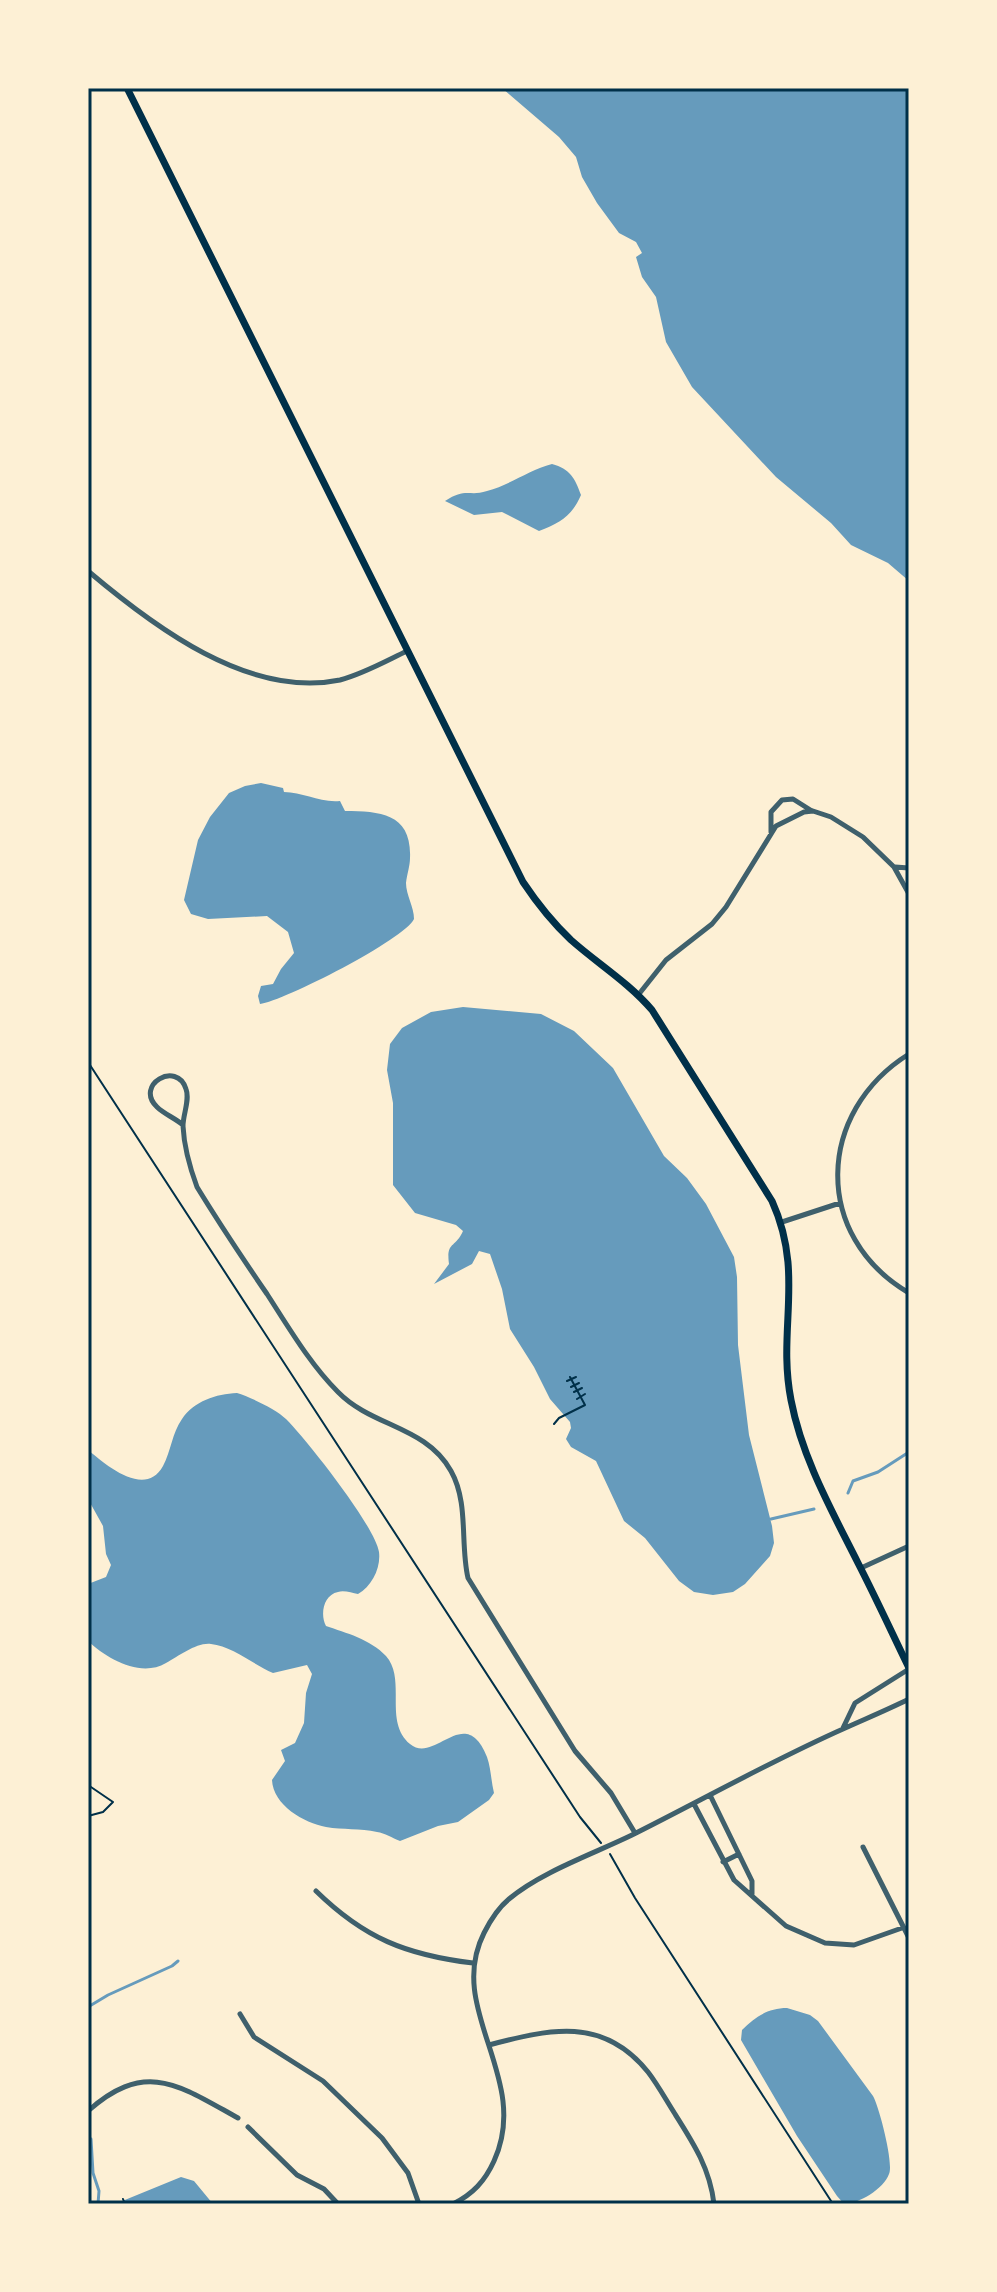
<svg xmlns="http://www.w3.org/2000/svg" width="997" height="2292" font-family="'Archivo Narrow',sans-serif">
	<style>
		.water { fill: #669bbc }
		.lines { fill: none; stroke-linecap: round; stroke-linejoin: round }
		.stream { stroke: #669bbc; stroke-width: 3 }
		.path { stroke: #003049; stroke-width: 2 }
		.minor { stroke: #3f606c; stroke-width: 5 }
		.secondary { stroke: #003049; stroke-width: 7 }
		.neatline { fill: none; stroke: #003049; stroke-width: 3 }
	</style>
	<rect width="100%" height="100%" fill="#fdf0d5"/>
	<path class="water" d="M502 88H909V581L888 563 851 545 831 523 776 477 692 387 666 342 656 297 642 277 636 257 642 253 636 242 619 233 597 203 582 177 576 157 559 137Z
		M552 464C570 469 575 478 581 495 572 516 560 523 539 531L502 512 474 515 445 501C466 487 469 497 487 491 510 485 529 470 552 464Z
		M261 783 283 788 284 792C303 792 320 803 340 801L345 811C381 811 412 814 410 858 410 866 407 874 406 883 406 895 414 907 414 919 405 939 284 1001 260 1004L258 996 261 986 273 984 281 969 294 953 288 932 267 916 208 919 191 914 184 900 198 840 210 817 229 793 245 786Z
		M463 1007 541 1014 574 1031 613 1068 664 1156 687 1178 706 1204 734 1257 737 1277 738 1345 749 1435 772 1526 774 1543 770 1556 745 1584 733 1592 713 1595 694 1592 679 1581 645 1538 624 1521 596 1461 571 1447 566 1439 571 1428 570 1422 550 1399 534 1367 510 1329 502 1289 490 1254 479 1251 472 1264 434 1284 449 1264C446 1241 455 1249 463 1231L456 1225 415 1213 393 1185V1103L387 1070 390 1044 402 1028 431 1012Z
		M237 1393C250 1397 276 1409 286 1419 306 1439 375 1526 379 1552 381 1568 372 1586 358 1594 352 1593 344 1590 338 1592 323 1595 320 1615 326 1626 346 1633 370 1639 386 1656 407 1680 383 1721 410 1744 435 1765 465 1702 487 1757 491 1768 491 1781 494 1793L489 1800 458 1822 438 1826 400 1841C392 1838 385 1833 377 1832 360 1828 343 1830 326 1827 304 1823 273 1805 272 1780L285 1761 281 1750 295 1743 304 1723 306 1693 312 1674 307 1665 273 1673C254 1665 232 1646 211 1644 197 1642 179 1656 166 1663 141 1678 107 1659 88 1641V1584L106 1577 111 1565 106 1554 103 1526 88 1499V1450C105 1464 145 1499 163 1466 171 1451 172 1433 182 1419 194 1401 216 1394 237 1393Z
		M787 2008 810 2015 818 2021 873 2096C879 2106 894 2164 889 2174 884 2189 858 2204 844 2204L837 2196 797 2136 741 2040 742 2030C755 2017 768 2008 787 2008Z
		M181 2177 194 2181 213 2204H115Z"/>
	<g class="lines">
		<path class="stream" d="M848 1493 853 1481 878 1472 909 1452
			M771 1519 814 1509
			M88 2007 108 1995 172 1966 178 1961
			M91 2139 93 2173 99 2191 98 2204"/>
		<path class="path" d="M88 1062 580 1817 601 1843
			M567 1381 576 1377
			M571 1387 579 1383
			M574 1392 582 1388
			M577 1399 585 1394
			M554 1424 559 1418 585 1405 570 1377
			M88 1785 113 1802 103 1812 88 1816
			M610 1854 635 1898 833 2204
			M123 2199 125 2204"/>
		<path class="minor" d="M88 571C153 626 249 699 340 680 363 674 386 661 407 651
			M771 832V812L782 800 793 799 812 811
			M895 867 909 868
			M639 994 666 960 712 924 726 907 776 826 804 812 813 811 831 817 863 837 894 867 909 894
			M909 1054C816 1112 812 1236 909 1293
			M183 1125C175 1118 164 1114 157 1107 134 1085 177 1060 186 1089 190 1100 183 1114 183 1126 184 1147 190 1168 197 1187 219 1223 243 1259 267 1294 289 1328 310 1364 338 1392 372 1427 426 1426 451 1471 469 1503 460 1544 468 1578L575 1751 611 1793 635 1833
			M782 1222 840 1203
			M861 1568 909 1546
			M843 1728 855 1703 909 1669
			M710 1795 752 1881V1894
			M694 1804 734 1880 786 1926 825 1943 854 1945 902 1928
			M863 1847 909 1938
			M723 1862 739 1854
			M316 1891C364 1938 406 1955 473 1963
			M240 2014 254 2037 323 2081 382 2138 408 2173 419 2204
			M489 2045C550 2029 603 2016 648 2072 658 2085 666 2100 675 2114 694 2144 710 2169 714 2204
			M88 2111C146 2059 180 2086 238 2118
			M248 2127 297 2175 324 2189 338 2204
			M453 2204C473 2194 485 2181 494 2161 532 2078 445 2010 484 1933 490 1921 498 1908 509 1899 541 1872 593 1854 632 1835 702 1800 771 1761 843 1729 865 1719 887 1710 909 1699"/>
		<path class="secondary" d="M127 88 523 882C537 903 552 922 571 940 598 964 628 982 652 1010L772 1201C805 1274 777 1329 791 1400 802 1458 832 1511 858 1563 876 1598 892 1633 909 1668"/>
	</g>
	<rect width="997" height="2292" fill="none" stroke="#fdf0d5" stroke-width="180"/>
	<rect x="90" y="90" width="817" height="2112" class="neatline"/>
</svg>
